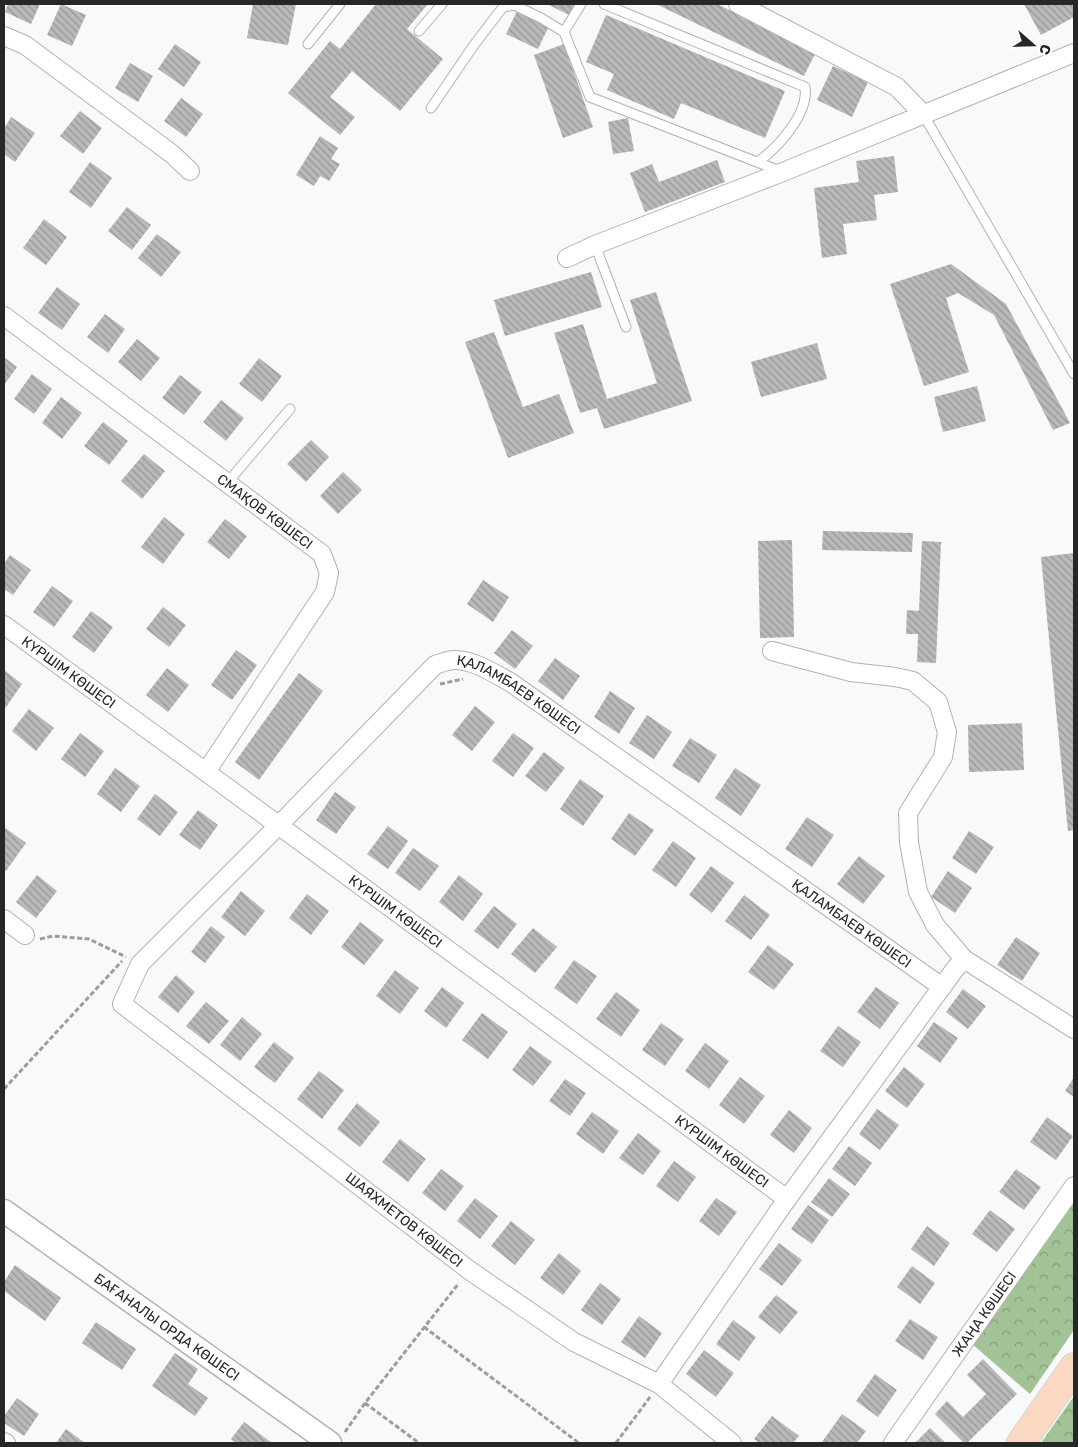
<svg xmlns="http://www.w3.org/2000/svg" width="1078" height="1447" font-family="Rubik,sans-serif">
	<style>
		.forest { fill: url(#forest-crowns) }
		.building { fill: url(#building-back-hatch) }
		.lines { fill: none; stroke-linecap: round; stroke-linejoin: round }
		.service-casing { stroke: #b2b2b3; stroke-width: 11 }
		.minor-casing { stroke: #b2b2b3; stroke-width: 20 }
		.tertiary-casing { stroke: #b2b2b3; stroke-width: 25 }
		.primary-casing { stroke: #d4d4d4; stroke-width: 30 }
		.path { stroke: #9c9d9e; stroke-width: 3; stroke-dasharray: 5 2.5; stroke-linecap: butt }
		.service { stroke: #fff; stroke-width: 9 }
		.minor { stroke: #fff; stroke-width: 18 }
		.tertiary { stroke: #fff; stroke-width: 22 }
		.primary { stroke: #fbd8c2; stroke-width: 28 }
		.labels { text-anchor: middle; dominant-baseline: central; stroke-width: 4; stroke-linejoin: round; paint-order: stroke }
		.street-label { font-size: 14px; fill: #262727; stroke: #fff }
	</style>
	<defs>
		<pattern id="forest-crowns" width="20" height="18" patternUnits="userSpaceOnUse" patternTransform="scale(1.25)"><rect width="20" height="18" fill="#a2c395"/><path d="M2 6a3 3 0 1 1 6 0M12 15a3 3 0 1 1 6 0" fill="none" stroke="#849e7a"/></pattern>
		<pattern id="building-back-hatch" width="6" height="6" patternUnits="userSpaceOnUse" patternTransform="scale(1.25)"><rect width="6" height="6" fill="#bab9b9"/><path d="M-1 5l2 2M0 0l6 6M5-1l2 2" fill="none" stroke="#979696"/></pattern>
	</defs>
	<rect width="100%" height="100%" fill="#f8f9fa"/>
	<path class="forest" d="M1074 1203V1330L1030 1394 972 1344Z
		M1074 1396V1443H1041Z"/>
	<path class="building" d="M8 4H40L31 24 5 12Z
		M61 4 86 15 72 46 47 35Z
		M253 4H296L288 45 247 38Z
		M376 4H428L407 29 443 59 400 111 352 71 330 97 355 117 340 135 288 93 330 41 340 49Z
		M547 4H577L571 16Z
		M656 4H717L816 52 804 76Z
		M1024 4H1074V17L1041 35Z
		M517 11 549 26 538 49 506 34Z
		M606 15 785 91 765 138 681 103 674 119 607 90 614 74 586 62Z
		M175 44 201 62 184 87 158 69Z
		M564 44 593 127 563 138 534 55Z
		M130 63 153 76 138 102 115 88Z
		M833 66 868 82 852 117 817 100Z
		M181 98 203 114 186 137 164 121Z
		M80 111 102 128 83 154 60 136Z
		M11 117 35 133 15 162 4 154V129Z
		M628 118 634 151 613 154 608 122Z
		M320 136 338 148 331 159 340 164 329 181 320 176 314 186 296 175Z
		M894 156 898 192 874 195 877 220 843 224 847 254 822 258 814 188 859 182 856 161Z
		M717 160 725 182 645 212 630 173 652 164 659 182Z
		M90 162 112 178 91 208 69 192Z
		M127 207 151 225 132 250 108 231Z
		M44 219 67 237 46 265 23 248Z
		M157 234 181 252 161 277 138 258Z
		M951 264 1006 304 1070 423 1053 430 994 315 958 293 946 298 969 372 924 386 890 284Z
		M591 272 602 307 505 336 494 300Z
		M57 287 80 304 62 330 38 313Z
		M656 292 692 401 604 429 597 408 580 413 554 333 583 324 607 399 657 383 630 300Z
		M105 314 125 329 108 353 87 337Z
		M494 332 523 407 559 394 574 433 508 458 465 342Z
		M137 339 160 358 141 381 118 362Z
		M817 343 827 379 761 397 751 362Z
		M4 357 17 367 4 385Z
		M259 358 282 376 262 402 239 384Z
		M32 374 52 389 34 414 14 399Z
		M180 375 202 392 184 415 162 398Z
		M977 386 986 421 943 432 934 397Z
		M61 397 82 413 62 439 42 423Z
		M221 400 244 418 226 441 203 422Z
		M103 422 128 441 109 465 84 446Z
		M311 440 329 457 306 482 287 464Z
		M144 454 165 471 142 499 121 481Z
		M343 472 362 490 338 514 320 496Z
		M164 517 185 534 163 564 141 547Z
		M225 519 247 536 229 559 207 542Z
		M823 531 913 533 912 552 822 550Z
		M792 540 794 637 760 638 758 541Z
		M922 541 941 542 936 663 917 662 918 634H906L907 610 919 611Z
		M1074 553V830L1068 831 1041 557Z
		M10 555 31 570 13 595 4 589V564Z
		M483 580 509 597 493 622 467 604Z
		M52 586 73 601 54 627 33 612Z
		M163 607 186 625 169 647 146 629Z
		M91 611 113 627 94 653 72 637Z
		M512 630 533 646 515 669 494 653Z
		M236 650 257 665 232 700 211 685Z
		M555 658 580 676 563 700 538 681Z
		M167 668 189 685 168 712 146 695Z
		M4 670 22 684 4 710Z
		M299 673 323 691 259 780 235 762Z
		M610 691 635 708 619 734 594 717Z
		M475 706 495 722 472 751 452 735Z
		M29 709 54 728 36 751 12 731Z
		M647 715 672 732 654 759 629 743Z
		M1022 723 1024 770 969 772 968 725Z
		M80 733 104 751 85 777 61 759Z
		M513 733 534 748 513 777 492 761Z
		M690 738 717 755 699 783 672 766Z
		M544 752 565 768 546 792 525 776Z
		M115 768 140 786 121 812 97 794Z
		M735 768 761 785 741 816 715 798Z
		M580 779 604 796 583 826 560 809Z
		M335 792 356 807 336 834 316 820Z
		M155 794 178 812 160 836 137 819Z
		M198 810 218 825 200 850 179 835Z
		M629 813 654 830 635 856 611 839Z
		M807 817 834 835 812 867 785 849Z
		M388 826 408 841 388 869 367 854Z
		M4 827 26 843 6 871 4 869Z
		M969 831 994 847 976 874 952 858Z
		M673 841 696 858 676 887 652 870Z
		M413 848 439 866 420 891 395 873Z
		M859 856 885 876 863 904 837 884Z
		M711 866 734 883 712 913 689 895Z
		M948 871 972 888 955 913 931 897Z
		M37 875 57 891 36 918 16 902Z
		M459 875 483 894 463 921 439 902Z
		M241 891 265 911 245 936 221 917Z
		M307 894 329 911 311 935 289 918Z
		M744 895 770 915 751 940 725 921Z
		M494 906 517 924 498 949 474 931Z
		M360 922 384 940 364 965 341 947Z
		M211 926 225 937 205 963 191 952Z
		M533 928 557 947 535 973 511 954Z
		M1016 937 1040 953 1022 981 997 965Z
		M768 945 794 964 774 990 748 972Z
		M574 960 597 976 577 1004 554 988Z
		M395 970 419 988 400 1014 376 996Z
		M176 975 195 992 178 1013 158 997Z
		M442 987 464 1003 446 1028 424 1011Z
		M876 987 899 1003 880 1029 857 1012Z
		M963 989 986 1006 968 1029 946 1012Z
		M616 992 640 1010 621 1037 596 1019Z
		M206 1002 229 1021 209 1044 186 1026Z
		M482 1013 508 1032 488 1059 462 1040Z
		M242 1017 262 1034 240 1061 220 1045Z
		M934 1022 958 1038 940 1063 917 1046Z
		M661 1023 684 1039 665 1066 642 1050Z
		M838 1026 861 1042 843 1067 820 1051Z
		M274 1042 294 1058 275 1083 254 1067Z
		M705 1043 729 1061 709 1089 685 1071Z
		M530 1046 552 1062 533 1086 512 1070Z
		M904 1067 925 1084 907 1108 885 1091Z
		M319 1071 344 1090 322 1119 297 1099Z
		M740 1077 765 1096 744 1124 719 1105Z
		M1074 1077V1097L1065 1091Z
		M565 1079 586 1093 570 1116 549 1101Z
		M357 1103 380 1122 360 1147 337 1129Z
		M877 1109 899 1125 880 1150 859 1134Z
		M789 1110 812 1128 794 1153 770 1135Z
		M592 1112 619 1131 603 1154 576 1134Z
		M1047 1117 1073 1136 1056 1160 1030 1142Z
		M638 1133 661 1151 643 1175 619 1158Z
		M400 1139 426 1159 408 1182 382 1162Z
		M849 1146 872 1163 855 1186 832 1169Z
		M674 1161 696 1177 678 1202 656 1186Z
		M441 1169 464 1186 445 1211 422 1193Z
		M1016 1169 1041 1187 1024 1210 999 1192Z
		M829 1178 850 1194 832 1217 811 1202Z
		M475 1198 498 1216 480 1239 457 1221Z
		M716 1198 737 1212 719 1236 699 1221Z
		M808 1205 829 1220 812 1244 791 1229Z
		M990 1210 1015 1229 997 1252 972 1234Z
		M511 1221 535 1240 515 1265 491 1246Z
		M927 1226 950 1243 934 1266 911 1249Z
		M779 1243 802 1260 782 1286 759 1269Z
		M559 1253 581 1271 563 1295 540 1278Z
		M15 1265 61 1298 45 1321 4 1291V1282Z
		M912 1266 935 1283 920 1304 897 1287Z
		M600 1283 621 1299 602 1325 581 1310Z
		M776 1295 798 1312 780 1334 758 1317Z
		M639 1316 662 1333 645 1358 621 1342Z
		M910 1319 938 1337 923 1360 895 1341Z
		M733 1320 756 1337 739 1361 716 1344Z
		M96 1322 136 1349 122 1370 82 1343Z
		M704 1350 734 1373 716 1397 686 1374Z
		M175 1353 198 1369 188 1384 208 1398 195 1416 152 1386Z
		M983 1359 1017 1394 967 1443H964L935 1414 947 1401 963 1417 986 1394 967 1375Z
		M875 1374 897 1390 878 1417 856 1401Z
		M17 1398 39 1414 24 1436 4 1423V1416Z
		M842 1414 866 1431 857 1443H823L822 1442Z
		M772 1416 799 1436 793 1443H760L754 1439Z
		M244 1422 272 1443H236L231 1439Z
		M930 1428 946 1443H915Z
		M66 1429 85 1443H56Z"/>
	<g class="lines">
		<defs>
			<path id="service" d="M604 4 805 87C809 114 778 147 758 162
				M419 31 442 4
				M564 32 581 4
				M308 44 340 4
				M431 108 474 45 503 7 514 5 541 18 564 32 590 97 780 171
				M923 114 1074 374
				M595 245 626 327
				M227 483 290 409"/>
			<g id="minor">
				<path d="M738 4 897 87 923 114"/>
				<path d="M4 36 25 45 172 154 190 171"/>
				<path d="M567 258 595 245 783 172 1074 53"/>
				<path id="s1" d="M4 316 322 554 329 573 325 592 206 772"/>
				<path id="s2" d="M4 625 206 772 787 1199"/>
				<path d="M772 651 851 672 895 677 913 681 938 702 947 732 943 757 908 813 909 842 918 892 935 925 964 959"/>
				<path d="M4 919 25 935"/>
				<path d="M659 1384 787 1199 955 969 964 959 1074 1029"/>
				<path d="M4 1442 6 1443"/>
				<path id="s3" d="M732 1443 659 1384 574 1342 469 1270 122 1004 140 964 279 825 435 665C441 663 448 660 455 660 474 660 493 673 510 682L942 987"/>
				<path id="s4" d="M893 1443 1074 1186"/>
			</g>
			<g id="tertiary">
				<path id="s5" d="M4 1211 330 1443"/>
			</g>
			<path id="primary" d="M1021 1443 1074 1367"/>
		</defs>
		<use href="#service" class="service-casing"/>
		<use href="#minor" class="minor-casing"/>
		<use href="#tertiary" class="tertiary-casing"/>
		<use href="#primary" class="primary-casing"/>
		<path class="path" d="M440 684 463 679
			M40 939 53 936 89 939 126 957
			M4 1089 122 961
			M424 1327 579 1443
			M365 1403 419 1443
			M345 1432 365 1403 459 1283
			M616 1443 650 1397"/>
		<use href="#service" class="service"/>
		<use href="#minor" class="minor"/>
		<use href="#tertiary" class="tertiary"/>
		<use href="#primary" class="primary"/>
	</g>
	<g class="labels">
		<g class="street-label">
			<text stroke="none"><textPath href="#s1" startOffset="326">СМАҚОВ КӨШЕСІ</textPath></text>
			<text stroke="none"><textPath href="#s2" startOffset="80">КҮРШІМ КӨШЕСІ</textPath></text>
			<text stroke="none"><textPath href="#s3" startOffset="1311">ҚАЛАМБАЕВ КӨШЕСІ</textPath></text>
			<text stroke="none"><textPath href="#s2" startOffset="485">КҮРШІМ КӨШЕСІ</textPath></text>
			<text stroke="none"><textPath href="#s3" startOffset="1716">ҚАЛАМБАЕВ КӨШЕСІ</textPath></text>
			<text stroke="none"><textPath href="#s2" startOffset="890">КҮРШІМ КӨШЕСІ</textPath></text>
			<text transform="translate(404 1220) rotate(38)">ШАЯХМЕТОВ КӨШЕСІ</text>
			<text stroke="none"><textPath href="#s4" startOffset="158">ЖАҢА КӨШЕСІ</textPath></text>
			<text stroke="none"><textPath href="#s5" startOffset="200">БАҒАНАЛЫ ОРДА КӨШЕСІ</textPath></text>
		</g>
	</g>
	<rect width="1078" height="1447" fill="none" stroke="#262727" stroke-width="10"/>
	<g transform="translate(1033 45) rotate(110)" stroke="#ffffff" stroke-width="4" paint-order="stroke">
	<path d="M0-4L9 19L0 12L-9 19Z" fill="#262727"/>
	<text y="-8" font-size="14" font-weight="bold" text-anchor="middle" fill="#262727">С</text>
	</g>
</svg>
